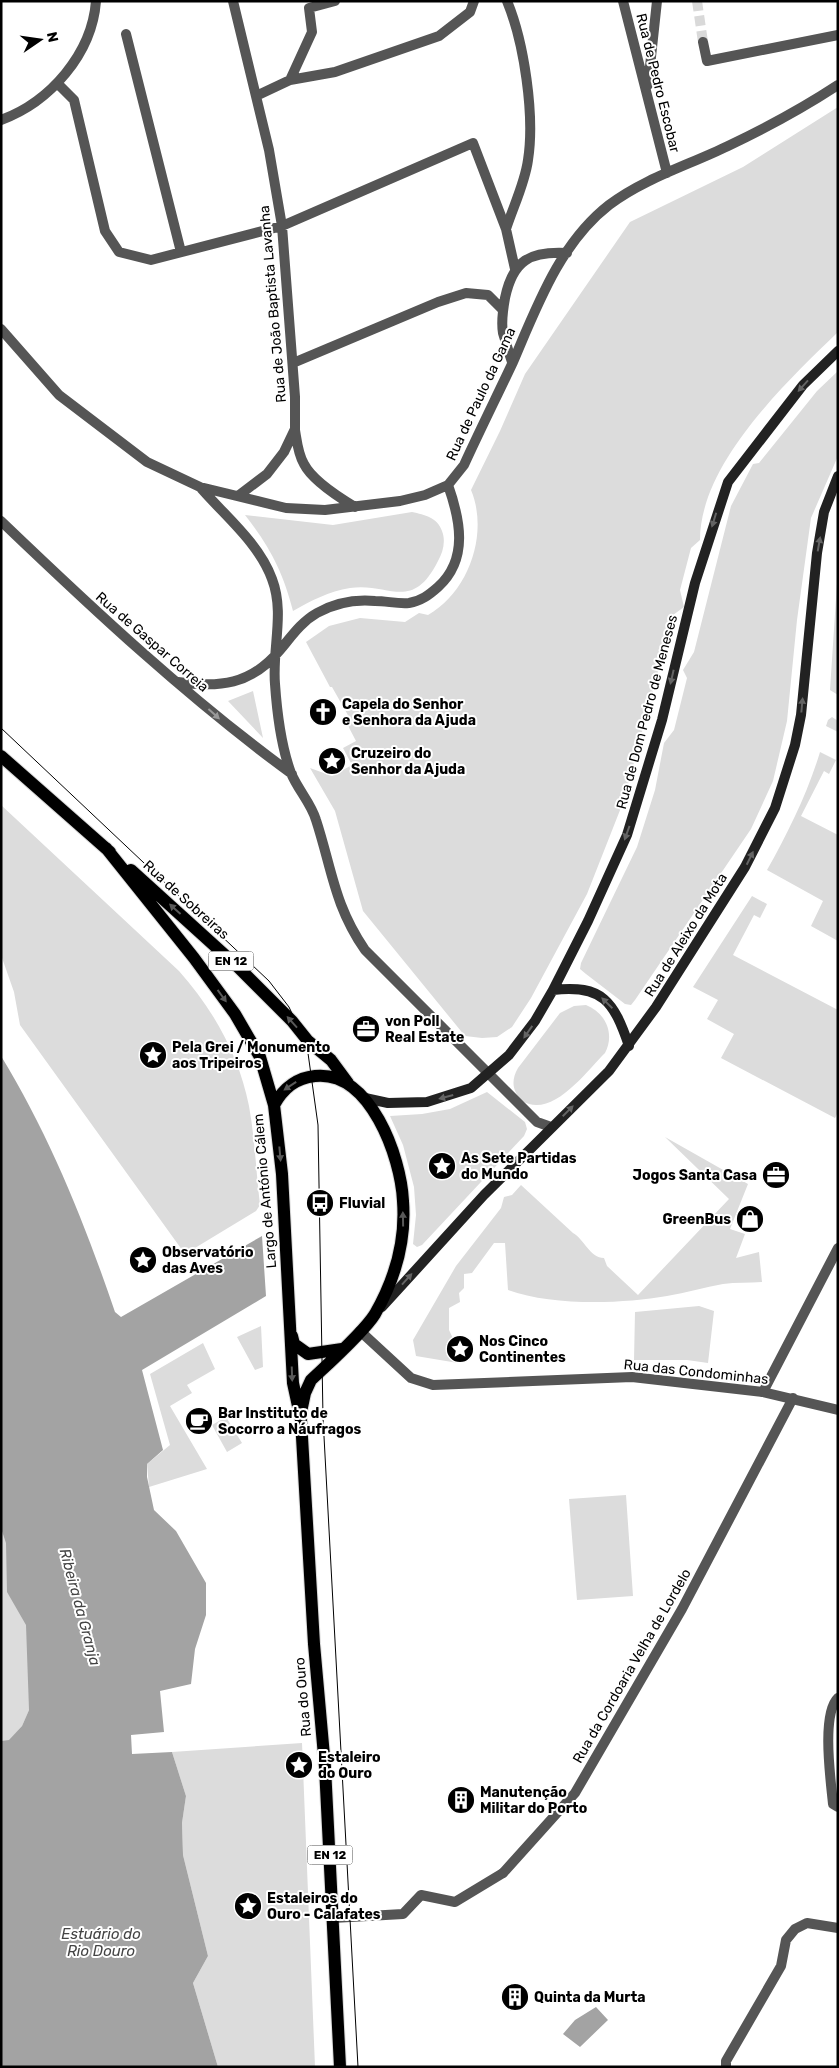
<svg xmlns="http://www.w3.org/2000/svg" width="839" height="2068" font-family="Rubik,sans-serif">
	<style>
		.green { fill: #dcdcdc }
		.water { fill: #a3a3a3 }
		.lines { fill: none; stroke-linecap: round; stroke-linejoin: round }
		.minor-tunnel { stroke: #d9d9d9; stroke-width: 10; stroke-dasharray: 10 5; stroke-linecap: butt }
		.primary-casing { stroke: #dbdbdb; stroke-width: 14 }
		.pedestrian { stroke: #555; stroke-width: 10 }
		.minor { stroke: #555; stroke-width: 10 }
		.tertiary { stroke: #555; stroke-width: 10 }
		.secondary { stroke: #222; stroke-width: 10 }
		.primary { stroke: #000; stroke-width: 12 }
		.tram { stroke: #000; stroke-width: 1 }
		.oneway { fill: #646464 }
		.oneway2 { fill: #999 }
		.oneway3 { fill: #595959 }
		.labels { text-anchor: middle; dominant-baseline: central; stroke-width: 4; stroke-linejoin: round; paint-order: stroke }
		.shield { fill: #fff; stroke: #4c4c4c; stroke-width: 1 }
		.shield-label { font-size: 12px; font-weight: bold; fill: #000 }
		.street-label { font-size: 14px; fill: #000; stroke: #fff }
		.poi-label { font-size: 14px; font-weight: bold; fill: #000; stroke: #fff; text-anchor: start }
		.water-label { font-size: 15px; font-style: italic; fill: #444; stroke: #fff }
	</style>
	<rect width="100%" height="100%" fill="#fff"/>
	<path class="green" d="M838 107V332C785 383 700 464 700 540L691 548 680 590 684 607 673 615 624 800 587 894 531 998 512 1027 497 1037 482 1038 465 1036 363 911 335 811 310 768 332 776 352 765 343 748 356 741 345 720 349 717 332 687H330L306 642 329 626 360 618 405 622 419 613 428 615C469 592 489 533 471 490L500 431 525 374 630 222 743 167Z
		M838 371V456L811 518 797 620 787 721 773 781 751 829 635 1000 631 1005 625 1004 586 974 580 969 581 963 637 847 655 790 664 743 674 730 687 678 683 670 694 652 731 506 753 464 759 463 817 391Z
		M412 512C425 515 437 517 442 531 446 541 443 552 438 561 412 613 389 582 350 588 329 591 311 601 293 611 283 572 270 547 245 515L333 525Z
		M838 568V695L830 690Z
		M253 691 263 738 228 701Z
		M832 717 838 721V732L826 726 828 720Z
		M820 752 836 760 829 774 824 771 801 816 838 835V941L811 926 823 901 767 870C788 833 808 792 820 752Z
		M1 805 179 971C213 1009 239 1055 249 1106 255 1139 256 1172 260 1205L256 1211 185 1254 20 1025 14 992 1 955Z
		M752 896 767 904 760 918 754 915 733 955 838 1010V1112L835 1118 721 1058 734 1034 707 1019 718 1000 693 987Z
		M586 1005C606 1013 615 1034 605 1053 585 1073 552 1119 522 1101 512 1091 511 1080 518 1068L560 1013 574 1006Z
		M487 1092 525 1122 527 1129 524 1136 422 1245 417 1247 413 1244 416 1215 414 1187 403 1145 390 1116 422 1114 450 1109Z
		M665 1137 748 1184 730 1229 745 1234 736 1258 759 1252 762 1282C749 1283 736 1282 723 1284 705 1287 686 1293 667 1296 621 1304 552 1306 508 1290L505 1243H494L472 1273 464 1274V1288L459 1293 460 1302 449 1308V1330L458 1349V1363L416 1356 413 1340 456 1266 501 1208 504 1197 512 1195 521 1185 573 1233C584 1239 590 1258 604 1258L607 1266 638 1295 729 1199Z
		M699 1306 714 1311 708 1363 687 1360H634L635 1312Z
		M261 1326 263 1367 255 1370 237 1337Z
		M203 1343 215 1369 187 1385 192 1393 170 1406 207 1469 149 1487 147 1464 170 1445 150 1374Z
		M226 1417 242 1443 227 1452 212 1425Z
		M1 1484 28 1540 29 1710 22 1726 9 1741H1Z
		M626 1495 633 1596 577 1600 569 1499Z
		M302 1743 315 2067H218L193 1983 208 1956 183 1855 182 1823 186 1796 172 1752Z"/>
	<path class="water" d="M1 1056C50 1136 85 1224 115 1312L121 1317 262 1236 266 1296 142 1370 163 1450 147 1464V1477L154 1510 176 1531 206 1583V1615L195 1649 191 1684 160 1691 164 1732 131 1735 132 1754 172 1752 186 1796 182 1823 183 1855 208 1956 193 1983 218 2067H1V1741L9 1740 22 1726 29 1710 26 1625 7 1592 6 1543 1 1528Z
		M596 2007 608 2020 580 2047 563 2034 575 2020Z"/>
	<g class="lines">
		<path class="minor-tunnel" d="M697 1 703 42"/>
		<defs>
			<path id="primary" d="M1 756 110 852
				M106 848 194 958 235 1014 260 1057 274 1105 282 1174 293 1383 301 1420 314 1644 325 1767 340 2067
				M131 870 238 967 292 1021 308 1041 331 1060 348 1083
				M274 1105C283 1089 295 1078 315 1076 370 1070 401 1157 403 1201 406 1241 395 1279 375 1314 364 1332 328 1364 311 1380L305 1393 301 1412
				M292 1336 294 1344 308 1354 342 1349"/>
		</defs>
		<use href="#primary" class="primary-casing"/>
		<path class="pedestrian" d="M333 1918 403 1914 421 1895 455 1902 503 1873"/>
		<path class="minor" d="M233 1 269 150 282 226 295 397V429L284 452 267 474 238 496
			M623 1 667 173
			M126 34 181 252
			M703 42 707 61 838 35
			M290 80 335 72 439 36 470 12 474 1
			M57 83 74 100 105 231 119 252 151 260 282 226 473 143 506 229 515 269
			M648 85 657 1
			M256 96 290 80 312 32 309 8 335 1
			M1 120C50 102 92 54 96 1
			M506 229C513 207 525 183 528 160 535 115 524 42 507 1
			M1 329 59 395 147 462 200 487 286 508 325 510 400 501 425 495 448 485 464 465C480 430 497 396 513 362 537 306 560 243 609 205 645 178 689 165 728 146 766 128 803 108 838 85
			M512 362C509 353 506 343 503 333 501 322 503 309 505 298 513 260 530 251 567 253
			M293 363 438 302 466 293 488 295 503 310
			M295 430C297 442 298 454 304 464 312 480 340 498 355 507
			M200 487C224 515 259 543 272 579 285 613 272 648 275 684 277 713 281 746 291 773 298 790 311 803 316 820 332 869 334 905 365 950L537 1122 551 1127
			M1 521C94 610 188 698 292 774
			M178 682C219 688 251 685 280 650 291 637 301 622 317 613 335 603 354 599 375 601 387 601 397 604 409 603 421 601 429 595 438 587 469 559 460 519 448 485
			M763 1392 838 1248
			M838 1698C821 1714 831 1782 833 1804L838 1807
			M503 1873 575 1793 682 1609 793 1398
			M726 2067V2061L781 1966 786 1940 795 1929 807 1923 838 1928"/>
		<path class="tertiary" d="M360 1331 411 1378 433 1385 632 1377 763 1392 838 1410"/>
		<path class="secondary" d="M553 990C603 984 614 1002 629 1046
			M365 1098 388 1103 427 1102 471 1088 509 1055 535 1021 553 990 588 921 627 835 662 720 695 583 728 482 803 385 838 351
			M382 1307 484 1195 609 1071 656 1007 745 867 775 808 795 745 801 715 817 553 824 512 838 476"/>
		<use href="#primary" class="primary"/>
		<path class="tram" d="M1 728 269 981 289 1007 307 1046 318 1125 323 1418 358 2067"/>
	</g>
	<defs><path id="oneway-solid" d="M-6-.8H1V-3.2L6.5 0L1 3.2V.8H-6Z" transform="scale(1.25)"/></defs>
	<g class="oneway">
		<use href="#oneway-solid" transform="translate(803 386) rotate(132)"/>
		<use href="#oneway-solid" transform="translate(714 520) rotate(107)"/>
		<use href="#oneway-solid" transform="translate(819 544) rotate(-80)"/>
		<use href="#oneway-solid" transform="translate(672 677) rotate(103)"/>
		<use href="#oneway-solid" transform="translate(802 705) rotate(-85)"/>
		<use href="#oneway-solid" transform="translate(627 833) rotate(110)"/>
		<use href="#oneway-solid" transform="translate(750 858) rotate(-64)"/>
		<use href="#oneway-solid" transform="translate(607 1003) rotate(-136)"/>
		<use href="#oneway-solid" transform="translate(528 1032) rotate(125)"/>
		<use href="#oneway-solid" transform="translate(446 1097) rotate(165)"/>
		<use href="#oneway-solid" transform="translate(568 1111) rotate(-45)"/>
		<use href="#oneway-solid" transform="translate(407 1279) rotate(-48)"/>
	</g>
	<use class="oneway2" href="#oneway-solid" transform="translate(214 714) rotate(42)"/>
	<g class="oneway3">
		<use href="#oneway-solid" transform="translate(175 909) rotate(-138)"/>
		<use href="#oneway-solid" transform="translate(222 996) rotate(54)"/>
		<use href="#oneway-solid" transform="translate(292 1022) rotate(-132)"/>
		<use href="#oneway-solid" transform="translate(290 1086) rotate(146)"/>
		<use href="#oneway-solid" transform="translate(280 1154) rotate(85)"/>
		<use href="#oneway-solid" transform="translate(403 1219) rotate(-91)"/>
		<use href="#oneway-solid" transform="translate(292 1374) rotate(88)"/>
	</g>
	<defs>
		<symbol id="church-disc" viewBox="-11 -11 22 22"><circle r="9.5" fill="#000" stroke="#fff"/><path d="M-1.2-6h2.4v3.5h3.3v2.4h-3.3V6h-2.4V-.1h-3.3v-2.4h3.3Z" fill="#fff"/></symbol>
		<symbol id="sight-disc" viewBox="-11 -11 22 22"><circle r="9.5" fill="#000" stroke="#fff"/><path d="M0-6L1.8-2.2L6-1.7L2.9 1.2L3.7 5.4L0 3.3L-3.7 5.4L-2.9 1.2L-6-1.7L-1.8-2.2Z" fill="#fff"/></symbol>
		<symbol id="office-disc" viewBox="-11 -11 22 22"><circle r="9.5" fill="#000" stroke="#fff"/><path d="M-6-3h4V-5.5h4V-3h4V5H-6ZM-1-4.5V-3h2v-1.5ZM-6 0V1H6V0Z" fill="#fff"/></symbol>
		<symbol id="bus-disc" viewBox="-11 -11 22 22"><circle r="9.5" fill="#000" stroke="#fff"/><path d="M-5-6H5V4H4V6H2V4H-2V6H-4V4H-5ZM-3.5-4V0h7V-4ZM-3.5 1.2v1.5H-2V1.2ZM2 1.2v1.5H3.5V1.2Z" fill="#fff"/></symbol>
		<symbol id="shop-disc" viewBox="-11 -11 22 22"><circle r="9.5" fill="#000" stroke="#fff"/><path d="M-5-2.5h2.3a2.7 3.5 0 0 1 5.4 0H5L5.5 6h-11ZM-1.5-2.5h3a1.5 2.3 0 0 0-3 0Z" fill="#fff"/></symbol>
		<symbol id="cafe-disc" viewBox="-11 -11 22 22"><circle r="9.5" fill="#000" stroke="#fff"/><path d="M-5.5-4.5H6V0H3Q3 3.5 0 3.5H-2.5Q-5.5 3.5-5.5 0ZM3-3.2v2h1.7v-2ZM-6 4.5H4V6H-6Z" fill="#fff"/></symbol>
		<symbol id="building-disc" viewBox="-11 -11 22 22"><circle r="9.5" fill="#000" stroke="#fff"/><path d="M-4-6H4V6H1V3H-1V6H-4ZM-2.5-4.3h1.7v1.8h-1.7ZM.8-4.3h1.7v1.8H.8ZM-2.5-1h1.7V.8h-1.7ZM.8-1h1.7V.8H.8Z" fill="#fff"/></symbol>
	</defs>
	<g fill-rule="evenodd">
		<use href="#church-disc" x="307" y="696" width="32" height="32"/>
		<use href="#sight-disc" x="316" y="745" width="32" height="32"/>
		<use href="#office-disc" x="350" y="1013" width="32" height="32"/>
		<use href="#sight-disc" x="137" y="1039" width="32" height="32"/>
		<use href="#sight-disc" x="426" y="1150" width="32" height="32"/>
		<use href="#office-disc" x="760" y="1159" width="32" height="32"/>
		<use href="#bus-disc" x="304" y="1187" width="32" height="32"/>
		<use href="#shop-disc" x="734" y="1203" width="32" height="32"/>
		<use href="#sight-disc" x="127" y="1244" width="32" height="32"/>
		<use href="#sight-disc" x="444" y="1333" width="32" height="32"/>
		<use href="#cafe-disc" x="183" y="1405" width="32" height="32"/>
		<use href="#sight-disc" x="283" y="1749" width="32" height="32"/>
		<use href="#building-disc" x="445" y="1784" width="32" height="32"/>
		<use href="#sight-disc" x="232" y="1890" width="32" height="32"/>
		<use href="#building-disc" x="499" y="1981" width="32" height="32"/>
	</g>
	<g class="labels">
		<g class="shield">
			<rect x="208.5" y="951.5" width="45" height="19" rx="4"/>
			<rect x="307.5" y="1845.5" width="45" height="19" rx="4"/>
		</g>
		<g class="shield-label">
			<text x="231" y="961">EN 12</text>
			<text x="330" y="1855">EN 12</text>
		</g>
		<g class="street-label">
			<text transform="translate(658 83) rotate(76)">Rua de Pedro Escobar</text>
			<text transform="translate(273 304) rotate(-95)">Rua de João Baptista Lavanha</text>
			<text transform="translate(481 394) rotate(-65)">Rua de Paulo da Gama</text>
			<text transform="translate(152 642) rotate(41)">Rua de Gaspar Correia</text>
			<text transform="translate(647 712) rotate(-75)">Rua de Dom Pedro de Meneses</text>
			<text transform="translate(186 900) rotate(42)">Rua de Sobreiras</text>
			<text transform="translate(686 935) rotate(-58)">Rua de Aleixo da Mota</text>
			<text transform="translate(265 1191) rotate(-95)">Largo de António Cálem</text>
			<text transform="translate(696 1372) rotate(6)">Rua das Condominhas</text>
			<text transform="translate(632 1666) rotate(-60)">Rua da Cordoaria Velha de Lordelo</text>
			<text transform="translate(303 1697) rotate(-95)">Rua do Ouro</text>
		</g>
		<g class="poi-label">
			<text x="342" y="704">Capela do Senhor<tspan x="342" dy="16">e Senhora da Ajuda</tspan></text>
			<text x="351" y="753">Cruzeiro do<tspan x="351" dy="16">Senhor da Ajuda</tspan></text>
			<text x="385" y="1021">von Poll<tspan x="385" dy="16">Real Estate</tspan></text>
			<text x="172" y="1047">Pela Grei / Monumento<tspan x="172" dy="16">aos Tripeiros</tspan></text>
			<text x="461" y="1158">As Sete Partidas<tspan x="461" dy="16">do Mundo</tspan></text>
			<text x="757" y="1175" text-anchor="end">Jogos Santa Casa</text>
			<text x="339" y="1203">Fluvial</text>
			<text x="731" y="1219" text-anchor="end">GreenBus</text>
			<text x="162" y="1252">Observatório<tspan x="162" dy="16">das Aves</tspan></text>
			<text x="479" y="1341">Nos Cinco<tspan x="479" dy="16">Continentes</tspan></text>
			<text x="218" y="1413">Bar Instituto de<tspan x="218" dy="16">Socorro a Náufragos</tspan></text>
			<text x="318" y="1757">Estaleiro<tspan x="318" dy="16">do Ouro</tspan></text>
			<text x="480" y="1792">Manutenção<tspan x="480" dy="16">Militar do Porto</tspan></text>
			<text x="267" y="1898">Estaleiros do<tspan x="267" dy="16">Ouro - Calafates</tspan></text>
			<text x="534" y="1997">Quinta da Murta</text>
		</g>
		<g class="water-label">
			<text transform="translate(80 1607) rotate(75)">Ribeira da Granja</text>
			<text x="101" y="1934">Estuário do<tspan x="101" dy="17">Rio Douro</tspan></text>
		</g>
	</g>
	<rect width="839" height="2068" fill="none" stroke="#000000" stroke-width="5"/>
	<g transform="translate(40 40) rotate(77)" stroke="#ffffff" stroke-width="4" paint-order="stroke">
	<path d="M0-4L9 19L0 12L-9 19Z" fill="#000000"/>
	<text y="-8" font-size="14" font-weight="bold" text-anchor="middle" fill="#000000">N</text>
	</g>
</svg>
